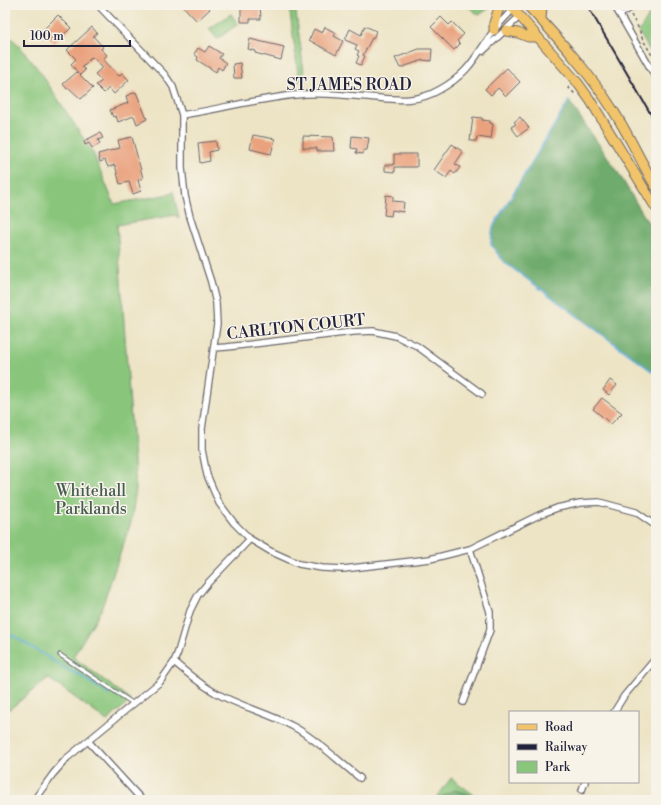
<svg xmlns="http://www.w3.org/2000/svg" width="661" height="805" font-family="'Libre Bodoni',serif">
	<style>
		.green { fill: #89c67c; stroke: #56745c }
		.forest { fill: #6eab6c; stroke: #486654 }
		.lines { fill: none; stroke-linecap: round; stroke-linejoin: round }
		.stream { stroke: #5fadd9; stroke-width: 2 }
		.building { fill: #eaa17d }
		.lane-casing { stroke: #69666b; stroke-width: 5 }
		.street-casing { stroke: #69666b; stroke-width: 8 }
		.primary-casing { stroke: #69666b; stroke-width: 11 }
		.path { stroke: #69666b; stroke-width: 1.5; stroke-dasharray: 3 3; stroke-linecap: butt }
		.lane { stroke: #fff; stroke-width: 3 }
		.street { stroke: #fff; stroke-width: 5.5 }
		.primary { stroke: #f1c36a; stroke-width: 9 }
		.rail { stroke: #22223b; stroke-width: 2 }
		.labels { text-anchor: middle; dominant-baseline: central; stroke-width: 3; stroke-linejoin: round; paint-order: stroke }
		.street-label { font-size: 16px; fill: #22223b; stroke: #f7f3e8 }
		.park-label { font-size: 16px; fill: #465b52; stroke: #f7f3e8 }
	</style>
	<rect width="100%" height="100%" fill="#f7f3e8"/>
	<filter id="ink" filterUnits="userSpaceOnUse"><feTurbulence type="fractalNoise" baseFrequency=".025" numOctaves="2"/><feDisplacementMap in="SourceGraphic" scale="8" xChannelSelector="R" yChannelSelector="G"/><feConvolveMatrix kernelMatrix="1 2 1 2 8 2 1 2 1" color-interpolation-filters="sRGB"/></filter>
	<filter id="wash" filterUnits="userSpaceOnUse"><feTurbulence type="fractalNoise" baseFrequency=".012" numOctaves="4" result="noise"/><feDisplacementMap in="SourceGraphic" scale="16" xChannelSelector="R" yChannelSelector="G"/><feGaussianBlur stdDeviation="0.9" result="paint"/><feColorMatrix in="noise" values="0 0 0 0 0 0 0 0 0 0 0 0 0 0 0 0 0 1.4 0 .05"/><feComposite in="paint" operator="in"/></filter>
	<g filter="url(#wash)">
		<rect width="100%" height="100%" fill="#ede4c5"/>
		<path class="green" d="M289 5H295L305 80 299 81Z
			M466 5H491V7L479 15Z
			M655 5 656 58 655 60 639 32Z
			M231 14 238 24 217 39 209 29Z
			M5 33 18 44 41 73 93 153 114 204 170 194 173 191 179 218 175 215 117 225 136 489 131 522 101 610 73 657 131 700 107 721 48 678 5 713Z
			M451 778 481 800H435Z"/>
		<path class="forest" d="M569 101 616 169 656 236V374L503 261 491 244 493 227Z
			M454 790 468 794 477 800H439L441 797Z"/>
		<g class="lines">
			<path class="stream" d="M654 34 656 31
				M569 101 493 227 491 244 503 261 656 374
				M5 636 12 635 70 671 78 674 109 695"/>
		</g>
		<g id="blocks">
			<path class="building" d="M182 5H206L210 9 197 21Z
				M241 5H260L261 19H250V22H241Z
				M58 15 71 28 54 43 46 34 47 32 44 29Z
				M441 17 449 25 452 22 464 34 457 41 460 44 454 50 431 27Z
				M365 26 376 31 373 39 372 38 363 55 365 56 361 65 356 63 359 56 357 55 359 51 355 49 357 45 345 40 350 29 361 35Z
				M92 27 97 33 93 36 103 47 101 49 107 55 103 59 119 76 122 73 129 80 114 94 109 88 104 93 96 85 102 81 95 74 103 67 92 57 82 67 85 70 80 75 93 88 81 99 69 88 67 89 63 84 77 72 78 73 71 64 76 59 67 50Z
				M325 27 336 33 334 36 343 41 336 55 309 40 314 29 322 33Z
				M250 39 284 47 281 60 255 53V51L248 49Z
				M209 46 222 54 219 58 226 63 222 70 218 67 216 72 197 60 198 57 194 54 198 48 205 52Z
				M419 49H432L431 61 423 60 400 68 395 58Z
				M240 63 242 78H234L233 64Z
				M507 68 520 82 506 96 498 88 491 95 485 89Z
				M136 92 147 119 137 124 134 116 118 122 116 116 113 117 110 110 128 103 126 96Z
				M473 117 482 118V120L490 121V123L493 124 491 139 477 137 476 141H470Z
				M520 117 529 128 518 136 511 127 516 124 514 122Z
				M100 133 103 138 98 140 100 144 92 148 89 143 85 145 84 141Z
				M253 135 275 139 271 154 250 149Z
				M303 136 333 137 334 151H317V148H303Z
				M352 136 369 138 367 150H364L363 154 356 153 357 149 351 148Z
				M132 137 143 178 138 180 141 191 133 194 129 182 120 184 115 165 108 167 105 160 100 162 98 154 120 148 118 140Z
				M216 141 217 150 209 152 210 161 200 163 198 143Z
				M452 144 463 152 455 164 460 167 455 174 451 171 446 178 434 170Z
				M394 154H417V167H395V172L385 171V165H394Z
				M386 195 393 196V201L404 202 403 212 392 210 391 216 384 215Z
				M610 380 617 385 609 395 603 390Z
				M602 398 622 413 611 424 593 409Z"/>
		</g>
	</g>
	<g filter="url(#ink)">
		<use href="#blocks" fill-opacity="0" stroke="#69666b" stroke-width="1"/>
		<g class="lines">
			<defs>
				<path id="lane" d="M620 16 633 8 635 5
					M60 655 134 704"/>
				<path id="street" d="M98 5 165 75 173 87 182 115V168L185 196 190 217 211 282 216 303 217 324 202 429V450L207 475 219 503 234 523 250 539 270 551 299 564 322 568 343 569 430 559 470 549 539 515 557 508 580 503 599 502 636 512 656 526
					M614 5 656 78
					M483 51 520 16
					M182 115C219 109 257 99 295 95 319 92 344 95 368 97 393 99 415 104 439 90 468 74 474 59 492 33 498 24 506 17 514 8
					M214 348 227 347 353 332 373 331 396 336 417 346 482 394
					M174 662C187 673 201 685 216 693 241 707 269 713 294 727 318 740 338 761 360 778
					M463 702 490 630V612L470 549
					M614 712 624 696 656 658
					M88 741 142 800
					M582 790 585 782
					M34 800 53 774 67 758 160 682 174 662 178 652 190 611 198 595 207 584 250 539"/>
				<path id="primary" d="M510 5 577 82 590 100 656 208
					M527 5C557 37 589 72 613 110 629 135 641 162 656 187
					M541 20 542 5
					M494 30V23L500 5
					M506 31 518 33 528 37H538"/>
			</defs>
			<use href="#lane" class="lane-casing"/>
			<use href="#street" class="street-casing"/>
			<use href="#primary" class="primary-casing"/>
			<path class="path" d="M631 15 639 29 642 38 656 62
				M568 87 575 94
				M575 800 579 795"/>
			<use href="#lane" class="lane"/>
			<use href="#street" class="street"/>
			<use href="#primary" class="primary"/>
			<path class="rail" d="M587 5 656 123"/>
		</g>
	</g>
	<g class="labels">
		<g class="street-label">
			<text x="349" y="85">ST JAMES ROAD</text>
			<text transform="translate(296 327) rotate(-6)">CARLTON COURT</text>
		</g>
		<g class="park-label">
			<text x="91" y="491">Whitehall<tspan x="91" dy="18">Parklands</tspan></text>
		</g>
	</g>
	<rect width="661" height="805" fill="none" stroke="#f7f3e8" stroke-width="20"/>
	<rect x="509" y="711" width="130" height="72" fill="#f7f3e8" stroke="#a29fa3"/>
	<rect x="517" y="724" width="20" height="6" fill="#f1c36a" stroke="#a29fa3"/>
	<text x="545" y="731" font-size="12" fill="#22223b">Road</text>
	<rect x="517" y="744" width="20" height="6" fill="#22223b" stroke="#a29fa3"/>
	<text x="545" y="751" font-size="12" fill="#22223b">Railway</text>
	<rect x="517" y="761" width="20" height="12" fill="#89c67c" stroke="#a29fa3"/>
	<text x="545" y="771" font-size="12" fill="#22223b">Park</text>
	<path d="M24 40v6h106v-6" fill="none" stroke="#22223b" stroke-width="2"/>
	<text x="30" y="40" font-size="12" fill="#22223b" stroke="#f7f3e8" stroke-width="3" paint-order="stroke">100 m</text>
</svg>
